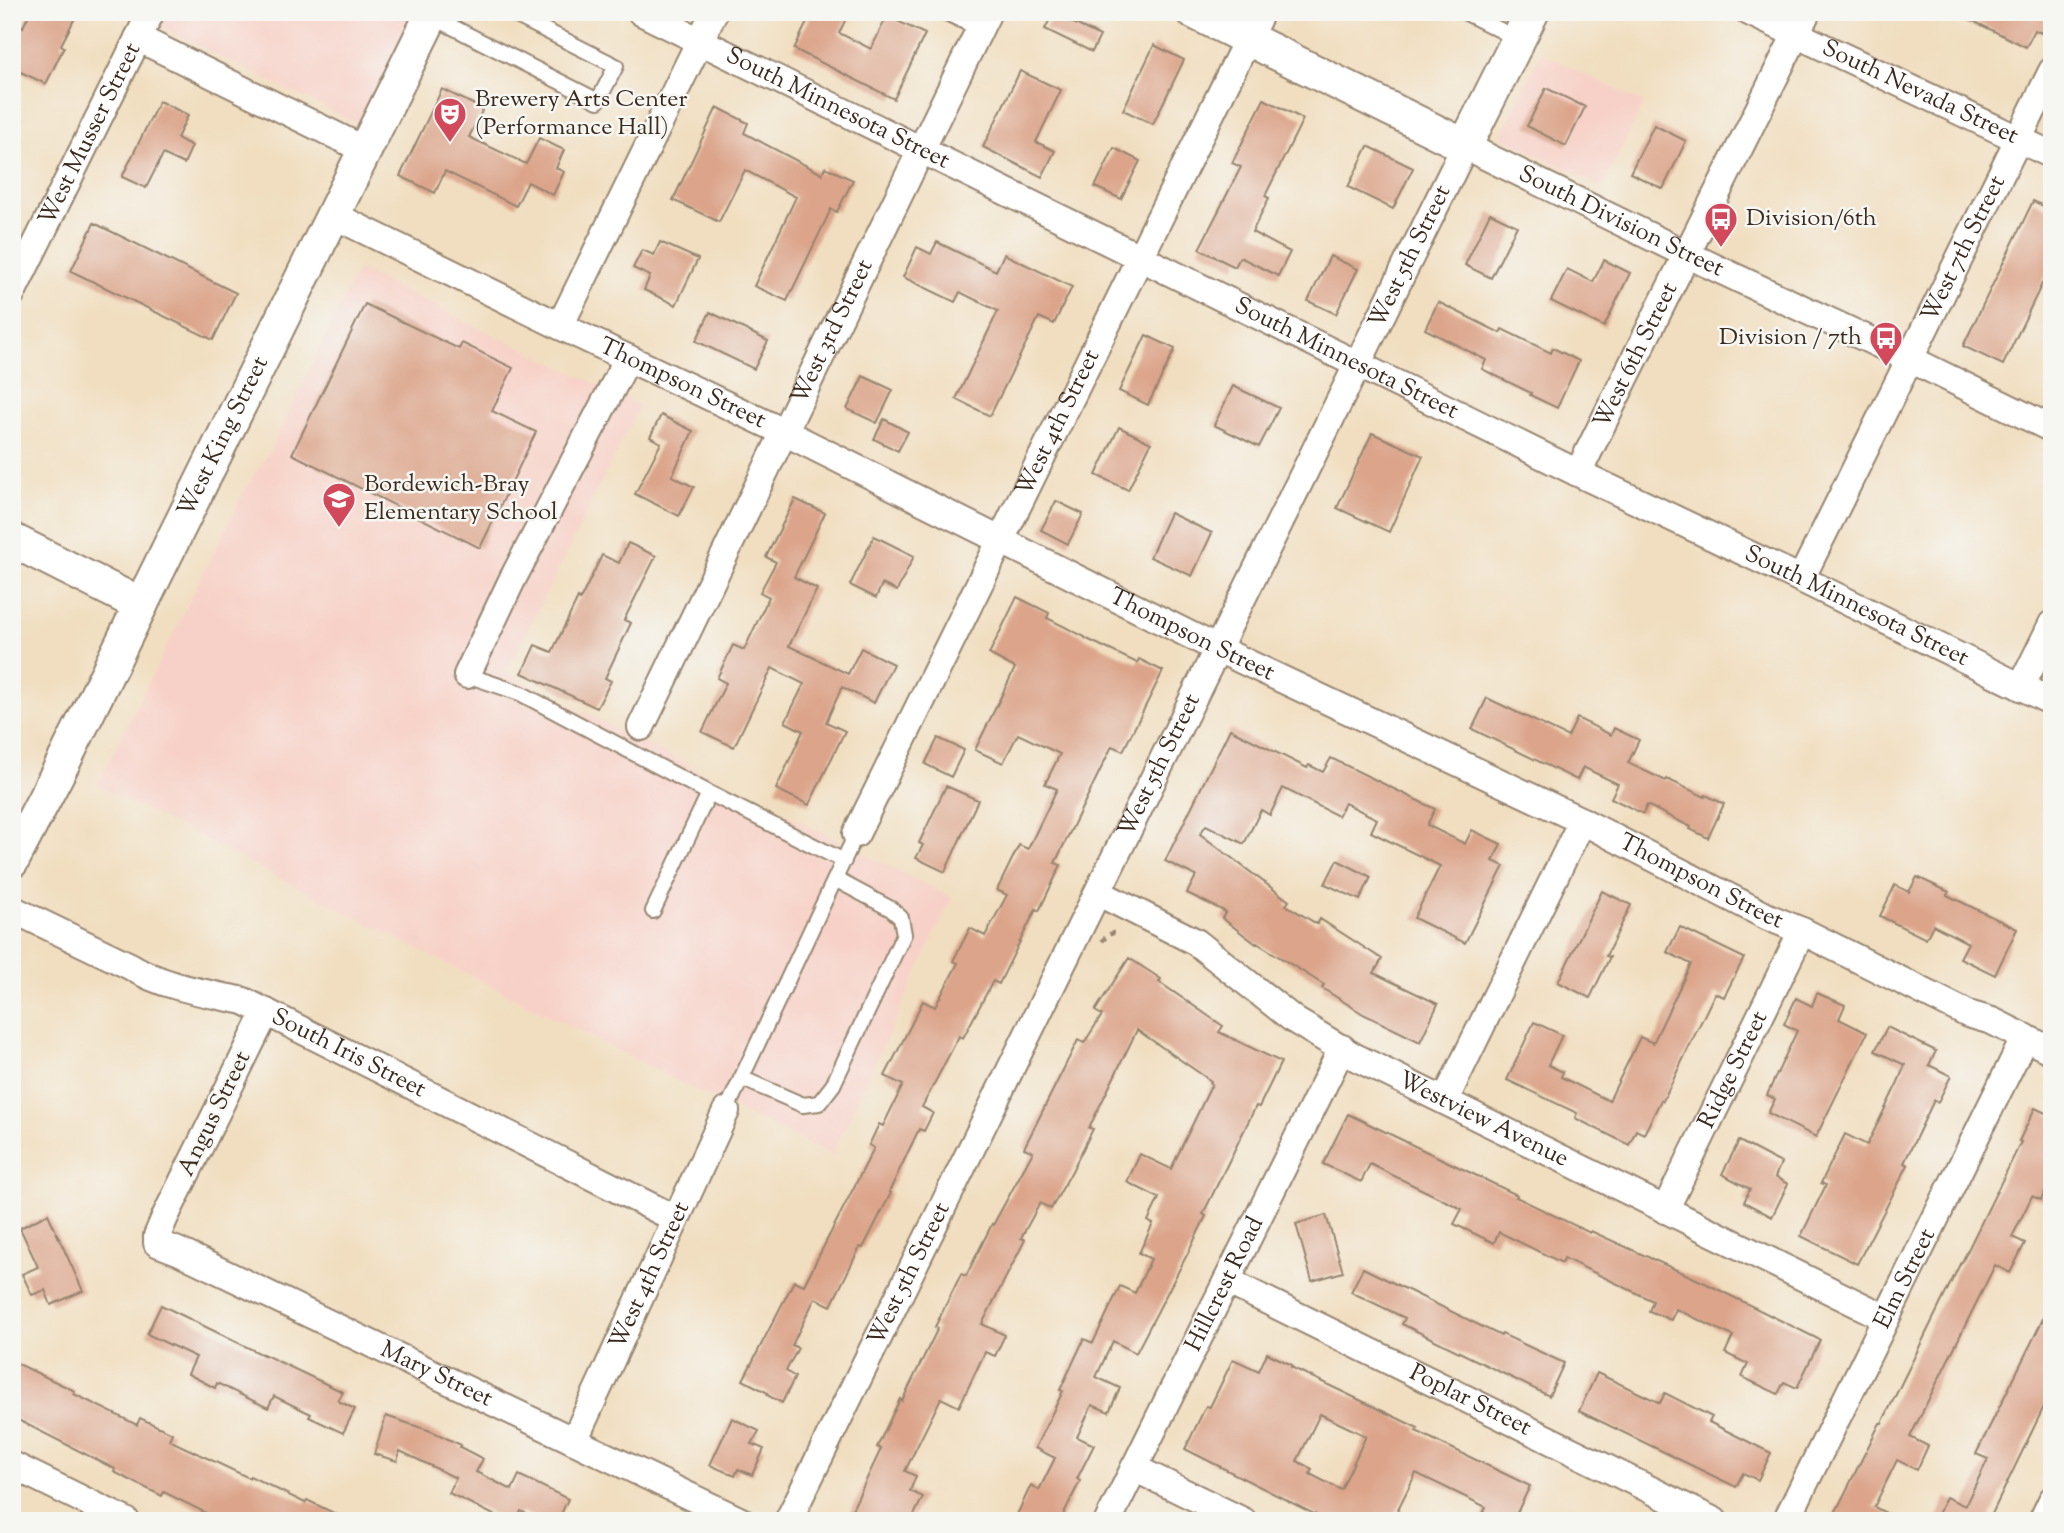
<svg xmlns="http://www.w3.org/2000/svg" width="2064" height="1533" font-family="'Sorts Mill Goudy',serif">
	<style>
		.built { fill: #f7d1c7 }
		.building { fill: #dca58b; fill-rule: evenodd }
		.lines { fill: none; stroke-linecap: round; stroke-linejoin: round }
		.service-casing { stroke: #96846f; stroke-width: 18 }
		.minor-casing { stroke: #96846f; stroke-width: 30 }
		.tertiary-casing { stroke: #96846f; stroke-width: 37 }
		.path { stroke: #96846f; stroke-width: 4.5; stroke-dasharray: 5 5; stroke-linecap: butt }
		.service { stroke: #fff; stroke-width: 14 }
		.minor { stroke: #fff; stroke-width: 26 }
		.tertiary { stroke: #fff; stroke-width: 33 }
		.labels { text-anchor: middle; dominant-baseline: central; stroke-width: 5; stroke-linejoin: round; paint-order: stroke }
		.street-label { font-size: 24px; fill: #3b2a1e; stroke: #f6f6f2 }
		.poi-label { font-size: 24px; fill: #3b2a1e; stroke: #f6f6f2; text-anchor: start }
	</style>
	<rect width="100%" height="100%" fill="#f6f6f2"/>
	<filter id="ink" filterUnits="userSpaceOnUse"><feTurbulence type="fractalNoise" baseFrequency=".0143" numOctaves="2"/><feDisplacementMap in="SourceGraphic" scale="14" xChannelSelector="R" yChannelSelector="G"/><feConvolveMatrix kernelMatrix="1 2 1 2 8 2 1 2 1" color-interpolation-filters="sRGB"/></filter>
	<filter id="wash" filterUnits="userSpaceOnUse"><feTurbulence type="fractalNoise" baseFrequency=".00686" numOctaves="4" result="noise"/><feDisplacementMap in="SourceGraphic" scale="28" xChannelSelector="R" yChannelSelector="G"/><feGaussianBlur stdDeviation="1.57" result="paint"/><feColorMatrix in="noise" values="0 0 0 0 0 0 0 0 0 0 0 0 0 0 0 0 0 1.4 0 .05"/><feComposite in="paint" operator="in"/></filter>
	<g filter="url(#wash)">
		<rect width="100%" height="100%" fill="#f1dec0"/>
		<path class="built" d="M154 12H433L374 132 150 22Z
			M1541 53 1644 103 1603 187 1500 137Z
			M358 269 640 405 506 673 952 898 832 1155 711 1098 97 785 248 484 270 451Z"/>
		<g id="blocks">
			<path class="building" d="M30 12H78L61 45 64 47 46 84 12 68V21L23 27Z
				M812 12H833L846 19 839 33 871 49 887 16 925 34 894 99 794 49Z
				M1955 12H2051L2041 33 2035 30 2026 47Z
				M1053 13 1100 36 1092 52 1045 29Z
				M1154 45 1184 60 1153 124 1123 110Z
				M1020 71 1061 90 1036 142 1055 151 1042 177 983 147Z
				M1546 88 1585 107 1566 146 1527 126Z
				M442 89 483 109 469 137 526 164 539 138 564 150 556 168 564 172 553 195 528 182 516 206 445 171 435 193 400 176Z
				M1264 99 1303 119 1265 196 1269 198 1252 232 1290 252 1278 276 1240 257 1235 267 1199 249 1241 167 1232 163Z
				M159 101 188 115 177 138 192 146 184 164 163 154 146 188 122 177Z
				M717 107 748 123 744 133 822 174 825 167 853 180 837 212 831 209 787 301 754 286 796 197 745 170 719 222 673 200Z
				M1654 125 1686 141 1663 189 1630 173Z
				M1368 146 1413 168 1393 209 1348 187Z
				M1114 148 1140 161 1121 199 1095 187Z
				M2033 201 2052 210V263L2003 365 1963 346Z
				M1490 213 1517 226 1491 278 1465 265Z
				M94 223 236 293 213 340 71 271Z
				M660 242 698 259 676 305 644 290 650 276 633 268 642 250 654 255Z
				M937 242 996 271 1004 254 1072 287 1054 324 1039 317 990 416 956 399 998 311 960 292 955 302 903 277 917 247 931 254Z
				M1330 256 1358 269 1336 314 1308 301Z
				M1604 260 1630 273 1604 327 1551 301 1567 269 1593 282Z
				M1438 302 1500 333 1502 329 1551 353 1553 348 1579 361 1557 408 1530 395 1531 393 1482 369 1486 360 1425 329Z
				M365 304 459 349 462 343 513 368 492 411 536 432 480 548 292 454Z
				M710 312 768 341 754 369 696 341Z
				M1146 335 1175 349 1148 405 1119 391Z
				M863 376 893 390 877 423 847 409Z
				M1233 386 1279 408 1259 447 1214 425Z
				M661 415 693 431 672 476 694 487 679 516 635 494 661 443 650 437Z
				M884 419 908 432 898 451 874 439Z
				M1119 427 1151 443 1128 490 1096 475Z
				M1372 433 1423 456 1389 532 1337 508Z
				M795 499 825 513 794 577 817 589 789 646 848 674 861 648 893 664 874 703 842 687 826 722 845 731 809 805 776 789 803 731 785 722 804 684 772 668 734 747 702 732 726 683 717 678 733 645 744 650 769 597 760 592 776 562 766 557Z
				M1056 501 1083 514 1068 544 1041 530Z
				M1170 513 1212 533 1192 576 1150 557Z
				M874 536 914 556 897 591 882 584 876 598 850 585Z
				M628 543 656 556 624 620 631 623 605 678 611 681 597 708 522 673 535 645 552 652 578 598 580 600 602 555 619 563Z
				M1017 597 1049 613 1047 618 1085 637V638L1137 663 1139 659 1163 671 1123 751 1112 746 1055 863 1061 865 1039 911 1036 909 999 984 993 981 963 1038 959 1036 922 1107 933 1113 924 1131 919 1129 889 1192 891 1193 863 1248 860 1247 831 1306 815 1298 792 1345 798 1348 786 1371 795 1377 782 1403 767 1395 768 1393 743 1380 794 1281 804 1285 874 1148 869 1145 879 1124 883 1126 903 1085 885 1076 923 1001 935 1007 958 963 953 961 970 928 985 936 1007 895 997 890 1019 845 1028 849 1057 789 1045 784 1060 754 1018 734 1003 763 975 750 1015 668 989 654Z
				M1487 698 1568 737 1577 718 1611 735 1614 728 1639 740 1628 763 1666 781 1667 779 1705 797 1706 795 1724 804 1708 838 1690 829 1691 827 1647 805 1643 814 1611 798 1618 784 1583 767 1577 780 1472 729Z
				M1230 729 1307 768 1309 765 1323 772 1331 758 1435 809 1427 825 1465 844 1472 830 1501 844 1493 861 1504 866 1465 943 1414 918 1440 866 1371 832 1377 819 1345 803 1338 816 1283 788 1270 815 1261 810 1244 844 1206 825 1200 834 1289 901 1286 905 1317 924 1320 919 1382 959 1374 973 1438 1004 1420 1042 1363 1014 1322 988 1324 985 1257 943 1256 944 1222 918 1226 912 1187 893 1196 876 1165 861Z
				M938 738 964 750 951 777 925 764Z
				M946 786 978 800 945 872 916 858 923 845 919 843Z
				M1337 860 1371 877 1360 900 1325 884Z
				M1917 877 1949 892 1947 895 2017 929 1995 975 1960 958 1968 943 1933 925 1926 939 1880 916 1895 885 1909 892Z
				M1602 891 1631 905 1606 956 1610 957 1590 998 1558 982Z
				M1680 927 1744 958 1724 997 1715 993 1663 1101 1661 1100 1644 1134 1636 1130 1629 1145 1575 1118 1577 1113 1507 1080 1534 1022 1562 1035 1548 1065 1563 1072 1561 1077 1609 1101 1640 1037 1653 1043 1691 964 1667 952Z
				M1129 958 1161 979 1159 982 1223 1026 1219 1032 1281 1062 1259 1107 1256 1106 1203 1214 1206 1216 1190 1249 1136 1353 1113 1341 1096 1377 1120 1388 1109 1412 1092 1405 1077 1437 1094 1445 1077 1479 1080 1481 1060 1521H1014L1031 1485 1039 1490 1055 1458 1035 1448 1063 1391 1060 1390 1084 1339 1093 1343 1120 1286 1135 1293 1151 1259 1139 1253 1153 1224 1148 1221 1159 1198 1127 1182 1140 1154 1171 1169 1212 1084 1210 1083 1211 1081 1137 1030 1089 1128 1093 1129 1072 1171 1051 1209 1040 1203 1021 1238 1025 1240 982 1324 1005 1335 995 1356 985 1352 959 1407 941 1398 905 1471 916 1476 910 1491 923 1497 911 1521H864L850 1514 881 1449 877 1447 900 1399 902 1401 938 1328 935 1327 961 1274 966 1276 992 1224 993 1225 1033 1152 1024 1148 1078 1040 1084 1043 1102 1015 1095 1011Z
				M1817 993 1845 1005 1839 1019 1867 1033 1816 1137 1768 1113 1775 1099 1767 1095 1797 1031 1784 1024 1796 998 1812 1006Z
				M1887 1027 1936 1051 1929 1065 1951 1076 1938 1102 1934 1100 1904 1163 1908 1165 1857 1264 1801 1236 1826 1185 1821 1183 1845 1134 1867 1145 1898 1082 1905 1065 1875 1051Z
				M2035 1108 2052 1116V1178L2041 1200 2032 1196 2012 1237 2025 1243 2010 1273 1995 1265 1910 1437 1928 1446 1917 1470 1897 1460 1874 1507 1902 1521H1831L1880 1423H1882L1961 1262H1962L2021 1142 2019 1141Z
				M1348 1114 1517 1195 1516 1197 1590 1233 1591 1231 1705 1283 1820 1340 1797 1388 1784 1382 1778 1394 1742 1377 1748 1364 1725 1353 1733 1336 1676 1309 1671 1320 1649 1311 1653 1301 1564 1258 1562 1263 1499 1232 1494 1243 1454 1224 1462 1209 1370 1164 1361 1182 1323 1164Z
				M1739 1141 1781 1163 1775 1177 1788 1184 1772 1217 1744 1202 1750 1189 1722 1174Z
				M48 1214 83 1291 51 1305 45 1290 32 1295 22 1274 38 1267 20 1228Z
				M1326 1215 1343 1272 1312 1281 1296 1224Z
				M1363 1268 1501 1336 1502 1334 1564 1363 1549 1396 1402 1324 1405 1318 1351 1292Z
				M2052 1301V1390L1990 1518 1995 1521H1935L1946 1497 1965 1506 1988 1459 1976 1454Z
				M161 1305 263 1355V1354L343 1392 338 1401 355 1409 343 1433 309 1417 311 1414 274 1396 268 1408 217 1383 215 1388 188 1374 196 1357 147 1334Z
				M1267 1353 1292 1365 1291 1367 1418 1428 1416 1431 1530 1486 1513 1521H1479L1486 1507 1416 1473 1392 1521H1328L1185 1449 1206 1406 1210 1407 1233 1359 1259 1371ZM1320 1414 1366 1436 1341 1490 1310 1474 1312 1469 1297 1461Z
				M12 1361 75 1391 74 1394 137 1425 140 1418 172 1433 169 1440 249 1478 250 1476 305 1503 307 1500 350 1521H222L164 1492 162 1496 114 1472 115 1469 12 1417Z
				M1597 1373 1660 1403 1665 1393 1712 1417 1709 1422 1771 1453 1758 1480 1743 1473 1736 1487 1579 1411Z
				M386 1416 431 1431 461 1445 460 1447 483 1459 476 1472 512 1490 519 1475 568 1499 558 1521H540L521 1511 516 1521H506L449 1493 456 1478 400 1451 397 1461 374 1454Z
				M732 1418 759 1431 752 1444 764 1449 752 1475 738 1469 735 1476 710 1465Z"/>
		</g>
	</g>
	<g filter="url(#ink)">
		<use href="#blocks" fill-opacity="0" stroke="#96846f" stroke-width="2"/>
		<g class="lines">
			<defs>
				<path id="service" d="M944 12 980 29
					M1464 12 1518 39
					M431 16 598 101 616 66 509 12
					M467 675 520 693 709 793
					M653 911 709 793 844 861
					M741 1078 803 1105 819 1103 833 1085 904 934 901 918 891 909 835 879
					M726 1111 856 834"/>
				<g id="minor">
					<path id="s1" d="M641 12 1578 473 1801 579 2052 702"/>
					<path id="s2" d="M1749 12 2052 155"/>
					<path d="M138 38 365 150"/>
					<path id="s3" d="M333 215 560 326 784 432 1218 649 1582 821 1768 917 1802 931 1968 1014 1992 1021 2052 1051"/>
					<path id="s4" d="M12 293 151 12"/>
					<path d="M560 326 714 12"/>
					<path id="s5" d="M1578 473 1807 12"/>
					<path id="s6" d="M1801 579 2052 71"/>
					<path d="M467 675 512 580 628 358"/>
					<path d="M2021 687 2052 624"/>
					<path id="s7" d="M641 727 988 12"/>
					<path id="s8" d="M856 834 1261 12"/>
					<path id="s9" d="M1099 893 1196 942 1294 1020 1355 1057 1886 1318"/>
					<path id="s10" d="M12 909 130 966C163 987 206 993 244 1001L676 1219"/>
					<path id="s11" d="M266 1012 165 1217 157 1236V1243L178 1251 741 1521"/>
					<path d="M1445 1100 1582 821"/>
					<path id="s12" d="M1665 1210 1802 931"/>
					<path id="s13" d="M1227 1281 1714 1521"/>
					<path id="s14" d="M574 1441 726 1111"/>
					<path d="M12 1465 126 1521"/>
					<path d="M1134 1468 1243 1521"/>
					<path id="s15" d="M788 1521 1465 146 1686 254 1910 359 2052 429"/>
					<path id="s16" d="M1108 1521 1342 1048"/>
					<path id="s17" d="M1786 1521 2025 1037"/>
					<path d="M2042 1521 2052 1500"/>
				</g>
				<g id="tertiary">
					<path d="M1194 12 1465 146 1532 12"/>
					<path d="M12 540 141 605"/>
					<path id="s18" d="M12 861 64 761 433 12"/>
				</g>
			</defs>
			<use href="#service" class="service-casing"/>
			<use href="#minor" class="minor-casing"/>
			<use href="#tertiary" class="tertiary-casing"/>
			<path class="path" d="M1102 941 1108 935 1116 932"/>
			<use href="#service" class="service"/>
			<use href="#minor" class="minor"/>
			<use href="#tertiary" class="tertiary"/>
		</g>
	</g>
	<defs>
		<symbol id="theatre-pin" viewBox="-11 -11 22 30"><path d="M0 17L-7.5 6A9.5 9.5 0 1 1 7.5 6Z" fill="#d1495b" stroke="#f6f6f2"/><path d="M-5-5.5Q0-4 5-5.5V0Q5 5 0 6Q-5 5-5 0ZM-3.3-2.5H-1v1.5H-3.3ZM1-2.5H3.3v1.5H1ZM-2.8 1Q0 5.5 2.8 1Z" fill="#fff"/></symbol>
		<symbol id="bus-pin" viewBox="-11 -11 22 30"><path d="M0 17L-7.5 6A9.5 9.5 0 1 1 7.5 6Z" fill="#d1495b" stroke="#f6f6f2"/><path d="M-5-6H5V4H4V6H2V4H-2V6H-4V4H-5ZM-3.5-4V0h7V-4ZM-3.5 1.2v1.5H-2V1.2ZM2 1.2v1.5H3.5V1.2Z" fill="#fff"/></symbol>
		<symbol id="school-pin" viewBox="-11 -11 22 30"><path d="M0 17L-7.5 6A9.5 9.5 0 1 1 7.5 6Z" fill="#d1495b" stroke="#f6f6f2"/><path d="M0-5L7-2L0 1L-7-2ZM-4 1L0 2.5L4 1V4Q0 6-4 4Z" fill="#fff"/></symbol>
	</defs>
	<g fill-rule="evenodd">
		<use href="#theatre-pin" x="431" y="95" width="38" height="52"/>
		<use href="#bus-pin" x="1702" y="200" width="38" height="52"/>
		<use href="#bus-pin" x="1867" y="319" width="38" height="52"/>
		<use href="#school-pin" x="320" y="480" width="38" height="52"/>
	</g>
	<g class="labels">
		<g class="street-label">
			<text stroke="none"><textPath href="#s2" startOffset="189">South Nevada Street</textPath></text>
			<text stroke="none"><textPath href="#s1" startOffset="219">South Minnesota Street</textPath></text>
			<text stroke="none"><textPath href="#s4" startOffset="177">West Musser Street</textPath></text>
			<text stroke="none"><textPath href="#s15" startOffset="1706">South Division Street</textPath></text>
			<text stroke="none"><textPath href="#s6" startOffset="368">West 7th Street</textPath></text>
			<text stroke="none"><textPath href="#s15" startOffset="1409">West 5th Street</textPath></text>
			<text stroke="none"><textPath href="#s7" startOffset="439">West 3rd Street</textPath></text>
			<text stroke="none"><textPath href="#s5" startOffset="131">West 6th Street</textPath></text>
			<text stroke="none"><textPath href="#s1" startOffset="786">South Minnesota Street</textPath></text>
			<text stroke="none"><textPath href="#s3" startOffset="388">Thompson Street</textPath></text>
			<text stroke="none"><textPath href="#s8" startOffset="458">West 4th Street</textPath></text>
			<text stroke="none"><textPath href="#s18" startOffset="474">West King Street</textPath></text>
			<text stroke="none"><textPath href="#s1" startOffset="1353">South Minnesota Street</textPath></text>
			<text stroke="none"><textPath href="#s3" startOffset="956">Thompson Street</textPath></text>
			<text stroke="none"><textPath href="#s15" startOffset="842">West 5th Street</textPath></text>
			<text stroke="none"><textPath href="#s3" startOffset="1522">Thompson Street</textPath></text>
			<text stroke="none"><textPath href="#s10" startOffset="368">South Iris Street</textPath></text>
			<text stroke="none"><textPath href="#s12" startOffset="156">Ridge Street</textPath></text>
			<text transform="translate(215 1114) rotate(-64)">Angus Street</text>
			<text stroke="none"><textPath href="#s9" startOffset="448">Westview Avenue</textPath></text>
			<text stroke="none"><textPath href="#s15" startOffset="275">West 5th Street</textPath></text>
			<text stroke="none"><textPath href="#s14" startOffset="182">West 4th Street</textPath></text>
			<text stroke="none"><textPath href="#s17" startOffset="270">Elm Street</textPath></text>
			<text stroke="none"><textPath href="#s16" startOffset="264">Hillcrest Road</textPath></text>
			<text stroke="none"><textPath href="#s11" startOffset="565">Mary Street</textPath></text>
			<text stroke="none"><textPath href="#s13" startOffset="271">Poplar Street</textPath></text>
		</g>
		<g class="poi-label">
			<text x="475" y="100">Brewery Arts Center<tspan x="475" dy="28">(Performance Hall)</tspan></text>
			<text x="1746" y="219">Division/6th</text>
			<text x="1862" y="338" text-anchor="end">Division / 7th</text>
			<text x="364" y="485">Bordewich-Bray<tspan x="364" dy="28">Elementary School</tspan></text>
		</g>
	</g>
	<rect width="2064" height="1533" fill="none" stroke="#f6f6f2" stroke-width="42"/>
</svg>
